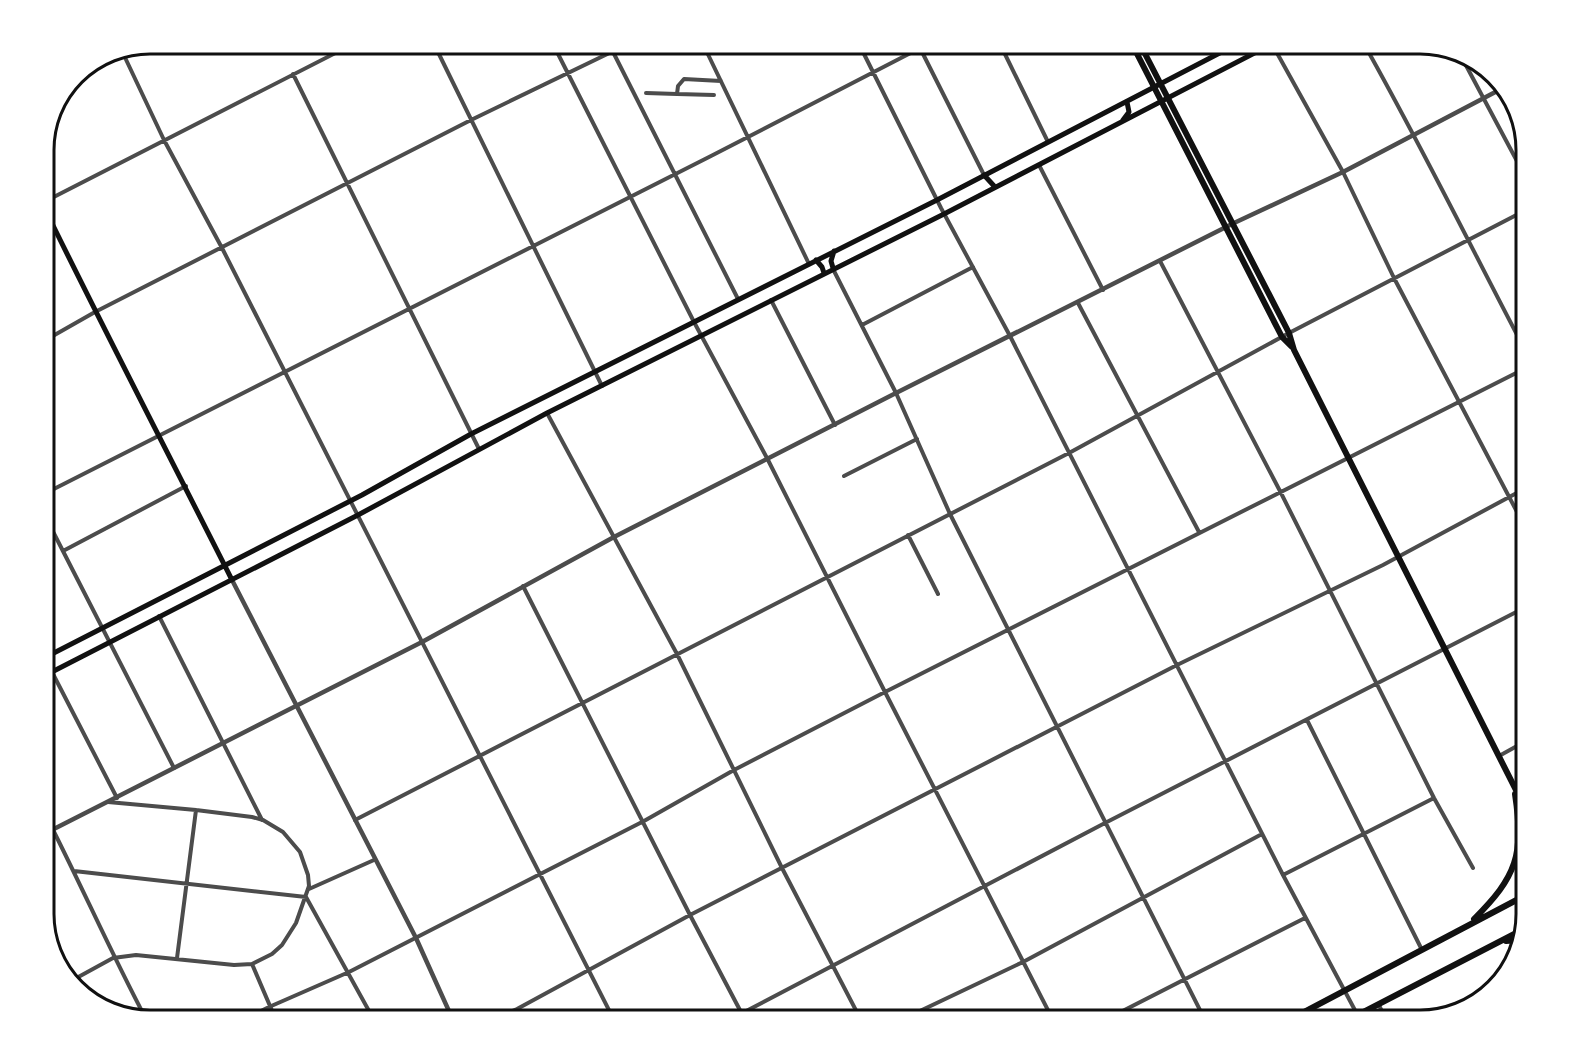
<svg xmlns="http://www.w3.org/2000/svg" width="1570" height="1064" font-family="'Crimson Pro',serif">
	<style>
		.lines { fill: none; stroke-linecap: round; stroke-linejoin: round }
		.minor { stroke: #4c4c4c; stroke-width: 4 }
		.tertiary { stroke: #4c4c4c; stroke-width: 4.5 }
		.secondary { stroke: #111; stroke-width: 5 }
		.primary { stroke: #111; stroke-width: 6 }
		.rim { fill: none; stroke: #111; stroke-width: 3 }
	</style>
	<rect width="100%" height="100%" fill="#fff"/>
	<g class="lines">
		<path class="minor" d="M434 44 602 386
			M553 44 694 322 768 460 885 692 1053 1020
			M609 44 738 299
			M703 44 809 264
			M859 44 941 208 1010 336 1283 875 1357 1014
			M918 44 984 175
			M1000 44 1048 142
			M1272 44 1343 172 1394 278 1526 529
			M1364 44C1421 145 1472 249 1526 352
			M121 49 164 140 222 248 614 1020
			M1461 56 1526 178
			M293 74 479 449
			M646 93 677 94
			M714 95 677 94 678 86 684 79 721 81
			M1039 165 1103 290
			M44 202 353 44
			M1160 261 1281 493 1434 798 1473 868
			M833 269 896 393 950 514 1205 1020
			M771 300 835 425
			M1078 303 1199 532
			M862 325 973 267
			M44 341 95 312 471 120 628 44
			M547 413 677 654 782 868 861 1020
			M844 476 917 439
			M44 494 711 156 928 44
			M44 514 174 768
			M908 535 938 594
			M63 551 186 486
			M523 586 690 915 742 1014
			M159 616 262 820
			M52 672 117 798
			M1307 720 1422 950
			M1499 756 1526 741
			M44 812C79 880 110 951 146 1019
			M355 820 1069 453 1289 333 1526 210
			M74 871 306 897 374 1020
			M1283 875 1434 798
			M309 889 374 860
			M177 958 196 810
			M252 964 276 1020
			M71 981 113 958 136 955 234 965 252 964 272 954 282 945 296 923 309 886 308 875 300 852 283 832 263 820 252 817 196 810 108 802
			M1379 1005 1386 1020
			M243 1020 269 1007 349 972 644 821 734 770 885 692 1526 368
			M442 1020C458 1012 477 1018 494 1016 503 1015 510 1012 517 1009L690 915 1177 665 1383 565 1526 488
			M729 1020 1105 823 1526 607
			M901 1020 1023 962 1262 834
			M1105 1020 1305 918"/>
		<path class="tertiary" d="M232 580 416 938 453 1020
			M44 834 422 642 614 537 896 393 1234 223 1343 172 1503 88"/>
		<path class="secondary" d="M1123 120 1129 112 1127 102
			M984 175 995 187
			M44 207C105 332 169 455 232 580
			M816 260 822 267 824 273
			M833 268 831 261 834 251
			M44 658 362 495 471 434 937 200 1237 44
			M44 676 358 515 547 413 944 214 1272 44"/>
		<path class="primary" d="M1132 44 1282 337 1292 347
			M1140 44 1289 333 1294 350 1526 810
			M1474 919C1517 876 1524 855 1515 794
			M1506 941 1519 940
			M1289 1020 1526 895
			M1348 1020 1522 930"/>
	</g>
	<path d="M0 0H1570V1064H0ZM150 54H1420A96 96 0 0 1 1516 150V914A96 96 0 0 1 1420 1010H150A96 96 0 0 1 54 914V150A96 96 0 0 1 150 54Z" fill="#fff" fill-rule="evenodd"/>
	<path class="rim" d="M150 54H1420A96 96 0 0 1 1516 150V914A96 96 0 0 1 1420 1010H150A96 96 0 0 1 54 914V150A96 96 0 0 1 150 54Z"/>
</svg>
